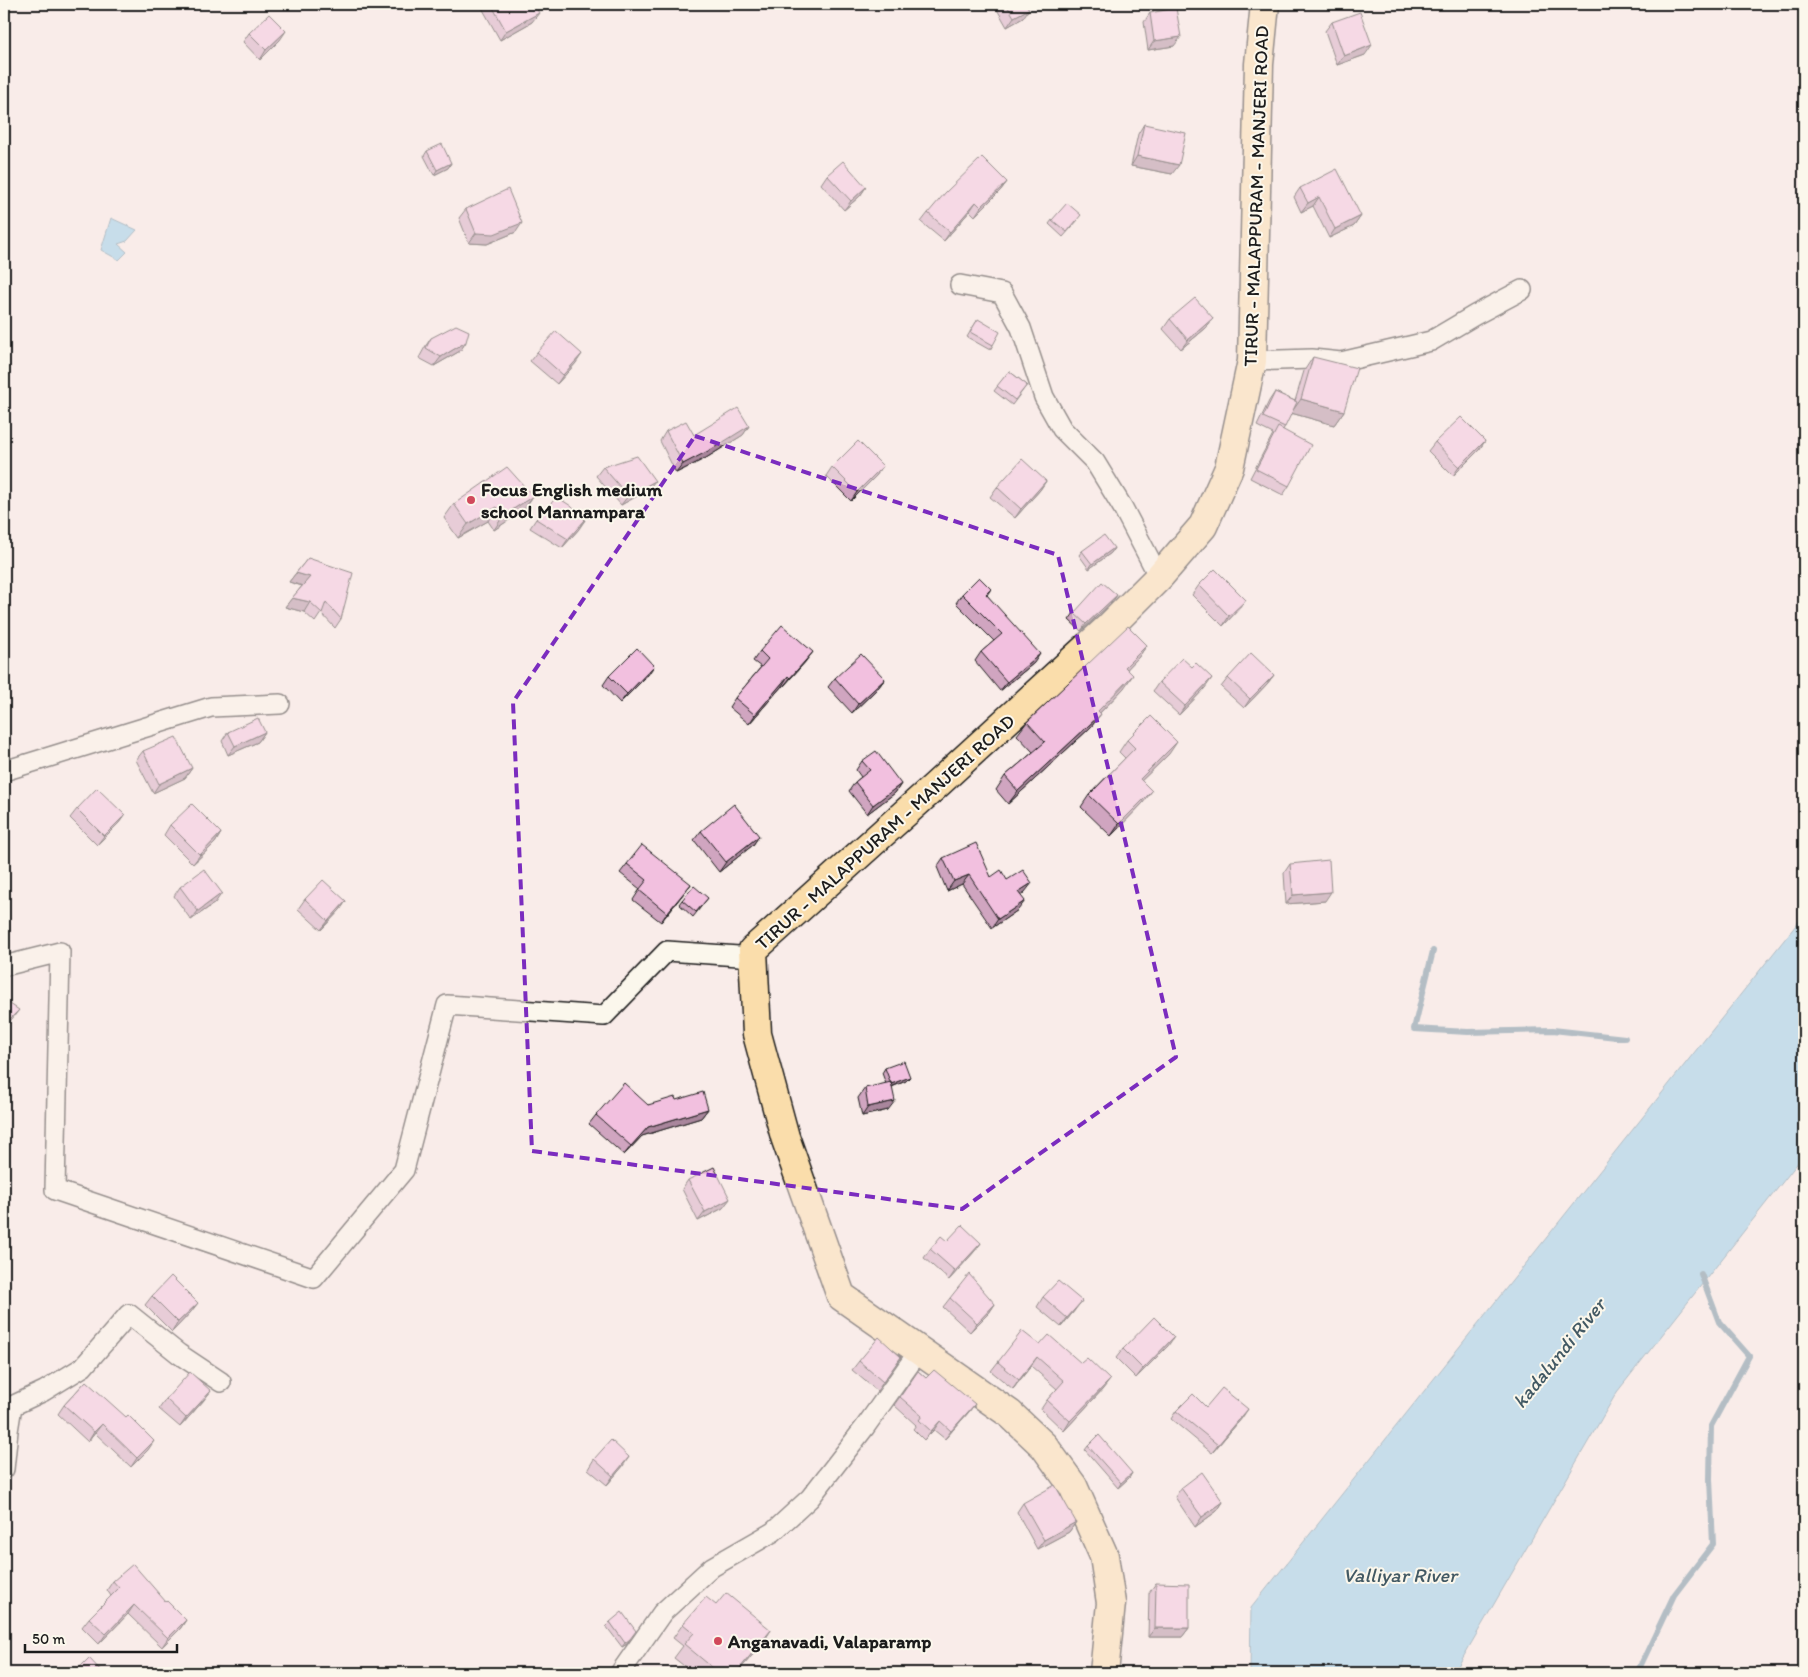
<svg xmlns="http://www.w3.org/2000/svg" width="1808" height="1677" font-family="Itim,sans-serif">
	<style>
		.water { fill: #8acaeb; stroke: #5e8498 }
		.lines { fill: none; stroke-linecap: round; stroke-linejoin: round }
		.stream { stroke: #5e8498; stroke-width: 6 }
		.minor-casing { stroke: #1c1c1c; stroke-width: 22 }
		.primary-casing { stroke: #1c1c1c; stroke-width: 31 }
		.minor { stroke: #fbf7ec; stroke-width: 19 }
		.primary { stroke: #faddab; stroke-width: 28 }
		.wall { fill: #d0a5c0; stroke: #1c1c1c }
		.shaded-wall { fill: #a9869c; stroke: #1c1c1c }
		.building { fill: #f2c0df; stroke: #1c1c1c }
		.marked { fill: none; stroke: #7b2cbf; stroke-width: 4; stroke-dasharray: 10 6; stroke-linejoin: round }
		.poi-dot { fill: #d1495b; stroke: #fbf7ec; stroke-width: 2 }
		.labels { text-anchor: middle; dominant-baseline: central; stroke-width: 4; stroke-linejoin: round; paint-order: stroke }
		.street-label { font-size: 19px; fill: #1c1c1c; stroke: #fbf7ec }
		.poi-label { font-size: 19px; font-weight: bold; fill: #1c1c1c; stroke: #fbf7ec; text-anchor: start }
		.water-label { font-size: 20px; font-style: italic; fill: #425964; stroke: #fbf7ec }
	</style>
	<rect width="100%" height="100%" fill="#f9ece9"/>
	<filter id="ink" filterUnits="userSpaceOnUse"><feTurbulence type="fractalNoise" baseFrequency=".02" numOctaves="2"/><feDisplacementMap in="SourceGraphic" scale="10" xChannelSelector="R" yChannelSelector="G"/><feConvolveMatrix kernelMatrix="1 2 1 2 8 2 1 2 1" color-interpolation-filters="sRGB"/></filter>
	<g filter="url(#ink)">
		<path class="water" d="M111 218 137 230 127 241 118 244 127 252 119 260 101 250Z
			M1804 915V1155L1617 1392 1454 1673H1250L1251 1608Z"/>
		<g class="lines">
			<path class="stream" d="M1433 951 1414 1029 1468 1032 1553 1030 1625 1038
				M1637 1673 1674 1595 1713 1544 1710 1479 1711 1426 1749 1356 1719 1322 1701 1274"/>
			<defs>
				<path id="minor" d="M960 285 1002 293 1021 328 1044 397 1062 429 1095 462 1123 508 1159 577
					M1252 361 1312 359 1341 362 1431 341 1475 315 1522 290
					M4 771 211 707 280 704
					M4 966 60 952 55 1190 314 1278 404 1170 447 1005 604 1016 667 951 753 957
					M4 1469 8 1431 12 1406 44 1391 83 1367 129 1314 179 1354 221 1382
					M620 1673 662 1613 712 1567 773 1532 810 1498 865 1427 919 1351"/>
				<path id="primary" d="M1104 1673 1111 1603 1104 1556 1073 1486 1044 1446 1010 1414 841 1296 785 1137 757 1034 753 950 933 788 1109 627 1159 577 1203 526 1229 468 1252 361 1259 64 1265 4"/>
			</defs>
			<use href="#minor" class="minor-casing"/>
			<use href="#primary" class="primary-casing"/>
			<use href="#minor" class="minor"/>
			<use href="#primary" class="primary"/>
		</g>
		<path class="wall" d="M482 4H534L532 22 500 40 481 6Z
			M994 4H1026L1023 18 1007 27Z
			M1150 13 1174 46 1148 50 1144 22Z
			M1332 22 1365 55 1337 65 1325 31Z
			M249 33 280 40 260 60 243 42Z
			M1144 124 1172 174 1131 166 1138 134Z
			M427 151 451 163 448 168 434 175 424 156Z
			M827 175 866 187 860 196 844 210 821 184Z
			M1007 182 1000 191 975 216 970 211 944 241 921 222 928 213Z
			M1300 188 1361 216 1354 226 1329 238 1313 206 1301 212 1294 197Z
			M466 209 516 232 487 244 469 243 459 218Z
			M1052 220H1078L1063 237 1049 224Z
			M1213 318 1206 328 1181 349 1163 329 1170 319Z
			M978 319 993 345 990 350 967 337Z
			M431 338 466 342 460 351 434 366 419 358 425 347Z
			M537 352 576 363 557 384 530 361Z
			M1313 357 1344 411 1334 425 1291 413 1283 430 1289 486 1283 495 1250 478 1273 434 1257 426 1269 401 1275 392 1295 401 1304 371Z
			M1009 371 1027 385 1012 405 994 391Z
			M749 426 743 435 706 458 676 473 660 441 666 431 694 435Z
			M1485 441 1479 450 1453 476 1428 451 1435 442Z
			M883 466 876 476 851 501 826 476 832 467Z
			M603 467 648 490 621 505 596 476Z
			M1046 481 1040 490 1015 518 990 497 997 487Z
			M533 496 524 510 494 530 488 521 458 538 444 518 454 504Z
			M536 519 579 529 562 548 530 528Z
			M1114 548 1111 553 1089 569 1079 555 1082 551Z
			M308 558 341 619 335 628 321 613 315 622 304 612 285 607 302 586 289 582 296 573Z
			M1199 585 1239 609 1223 626 1192 595Z
			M991 589 987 595 1034 663 1000 691 975 661 981 652 994 641 956 603 962 594Z
			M1117 595 1112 602 1081 631 1069 620 1074 613Z
			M1147 645 1138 658 1127 669 1124 688 1100 713 1101 714 1091 727 1008 804 996 790 1005 776 1033 752 1017 735 1027 722Z
			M760 651 806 661 783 687 782 686 749 724 729 707 735 698 761 667 753 661Z
			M1192 667 1205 688 1179 715 1153 691 1159 682Z
			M648 675 620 703 603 685 609 676Z
			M1274 675 1267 684 1244 708 1221 687 1228 678Z
			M835 678 885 679 878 688 852 713 828 687Z
			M228 732H265L258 742 228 755 222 741Z
			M1127 740 1169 754 1141 781 1143 803 1111 836 1081 807 1089 795 1125 758 1119 752Z
			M143 751 192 768 185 778 153 793 136 760Z
			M862 761 901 784 895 793 867 814 849 791 855 782 861 777 856 770Z
			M77 809 125 815 118 824 97 845 70 818Z
			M170 825 221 833 215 843 193 864 164 835Z
			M701 831 759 836 753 845 719 872 694 840Z
			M943 858 991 877 1007 880 1025 892 1021 895 1018 910 992 928 962 884 947 891 937 867Z
			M627 864 691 884 661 922 633 900 640 889 620 873Z
			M1290 864 1325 901 1286 904 1284 873Z
			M180 887 215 903 191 920 174 896Z
			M708 898 693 917 679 904 682 900Z
			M305 899 346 901 340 910 321 930 298 909Z
			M885 1068 906 1081 892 1087 888 1110 862 1116 858 1098 865 1088 886 1084 882 1073Z
			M648 1105 708 1109 701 1118 642 1136 624 1155 589 1124 596 1115Z
			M688 1180 723 1208 698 1221 682 1189Z
			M947 1241 981 1243 974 1252 949 1280 924 1258 930 1249Z
			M152 1296 191 1312 172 1332 145 1305Z
			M1043 1297 1075 1310 1061 1327 1037 1307Z
			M950 1298 995 1304 989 1313 970 1332 943 1307Z
			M1040 1345 1103 1389 1064 1431 1041 1409 1047 1400 1057 1389 1031 1366 1013 1389 991 1371 998 1362Z
			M1168 1346 1136 1378 1116 1358 1123 1349Z
			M901 1357 877 1391 852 1370 859 1361Z
			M918 1371 926 1378 975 1404 968 1413 945 1439 934 1430 924 1440 913 1429 916 1425 894 1405Z
			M86 1381 148 1450 131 1467 95 1433 88 1442 58 1414 64 1405Z
			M166 1399 204 1400 180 1427 159 1409Z
			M1206 1407 1242 1418 1212 1453 1171 1419 1176 1411Z
			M1088 1446 1132 1473 1129 1478 1118 1488 1085 1450Z
			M594 1459 623 1466 607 1485 588 1469Z
			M1181 1488 1223 1502 1217 1511 1195 1527 1175 1497Z
			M1023 1503 1076 1522 1069 1532 1037 1549 1017 1512Z
			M113 1581 186 1620 180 1629 162 1647 128 1614 99 1644 82 1627 89 1618 111 1596 107 1590Z
			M1156 1583 1189 1628 1182 1637H1148L1149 1593Z
			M716 1605 771 1630 762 1644 737 1673H693L674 1658 683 1646 673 1638 683 1624Z
			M610 1622 627 1644 622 1647 606 1626Z"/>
		<path class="shaded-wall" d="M1029 9 1023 18 1007 27 1014 17Z
			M539 13 532 22 500 40 506 31Z
			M286 31 280 40 260 60 266 50Z
			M1181 37 1174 46 1148 50 1154 41Z
			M1372 45 1365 55 1337 65 1344 56Z
			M1137 156 1179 165 1172 174 1131 166Z
			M451 163 448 168 434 175 437 170Z
			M1007 182 1000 191 975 216 981 207Z
			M866 187 860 196 844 210 851 201Z
			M1319 197 1313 206 1301 212 1308 203Z
			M976 202 970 211 944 241 950 232Z
			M1361 216 1354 226 1329 238 1335 229Z
			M522 223 516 232 487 244 469 243 476 233Z
			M1213 318 1206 328 1181 349 1188 340Z
			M466 342 460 351 434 366 441 357Z
			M582 354 576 363 557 384 563 375Z
			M1301 399 1344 411 1334 425 1291 413Z
			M749 426 743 435 706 458 676 473 683 464Z
			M1485 441 1479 450 1453 476 1459 467Z
			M883 466 876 476 851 501 857 492Z
			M655 481 648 490 621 505 628 496Z
			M1046 481 1040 490 1015 518 1021 509Z
			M533 496 524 510 494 530 503 516Z
			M497 507 488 521 458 538 468 524Z
			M585 520 579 529 562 548 568 539Z
			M1114 548 1111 553 1089 569 1092 564Z
			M296 573 310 577 303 586 289 582Z
			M1117 595 1112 602 1081 631 1086 624Z
			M292 598 310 602 304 612 285 607Z
			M1246 600 1239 609 1223 626 1229 616Z
			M1147 645 1138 658 1116 681 1125 667Z
			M813 652 806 661 783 687 790 678Z
			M1040 654 1034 663 1000 691 1007 682Z
			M654 666 648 675 620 703 627 694Z
			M1133 675 1124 688 1089 724 1098 711Z
			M1274 675 1267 684 1244 708 1250 699Z
			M788 676 782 686 749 724 755 715Z
			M1212 678 1205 688 1179 715 1185 706Z
			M885 679 878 688 852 713 858 704Z
			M1101 714 1091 727 1008 804 1018 791Z
			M265 732 258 742 228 755 235 746Z
			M1177 742 1169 754 1131 791 1140 779Z
			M192 768 185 778 153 793 159 784Z
			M901 784 895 793 867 814 873 805Z
			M1152 791 1143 803 1111 836 1119 824Z
			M125 815 118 824 97 845 104 836Z
			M221 833 215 843 193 864 200 855Z
			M759 836 753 845 719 872 726 862Z
			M969 875 962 884 947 891 954 881Z
			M1032 883 1025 892 1012 901 1018 892Z
			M691 884 684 893 661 922 667 913Z
			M1331 892 1325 901 1286 904 1293 895Z
			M222 893 215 903 191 920 198 911Z
			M346 901 340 910 321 930 328 921Z
			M1025 901 1018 910 992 928 998 919Z
			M19 1010 12 1019 4 1028V1025Z
			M910 1077 906 1081 888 1088 891 1084Z
			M895 1101 888 1110 862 1116 868 1107Z
			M708 1109 701 1118 642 1136 624 1155 631 1146 648 1127Z
			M730 1199 723 1208 698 1221 705 1212Z
			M981 1243 974 1252 949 1280 955 1271Z
			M1082 1301 1075 1310 1061 1327 1067 1318Z
			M198 1303 191 1312 172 1332 178 1322Z
			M995 1304 989 1313 970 1332 977 1323Z
			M1174 1337 1168 1346 1136 1378 1143 1369Z
			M1037 1357 1031 1366 1013 1389 1019 1380Z
			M1110 1380 1103 1389 1064 1431 1070 1421Z
			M211 1391 204 1400 180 1427 186 1418Z
			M975 1404 968 1413 945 1439 951 1431Z
			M1248 1409 1242 1418 1212 1453 1218 1445Z
			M940 1421 934 1430 924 1440 931 1431Z
			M102 1424 88 1442 94 1432Z
			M154 1441 148 1450 131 1467 137 1458Z
			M629 1457 623 1466 607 1485 613 1476Z
			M1132 1473 1129 1478 1118 1488 1121 1483Z
			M1223 1502 1217 1511 1195 1527 1202 1517Z
			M1076 1522 1069 1532 1037 1549 1044 1540Z
			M134 1605 128 1614 99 1644 106 1634Z
			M186 1620 180 1629 162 1647 168 1638Z
			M1155 1628H1189L1182 1637H1148Z
			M771 1630 762 1644 737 1673H736Z
			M630 1639 627 1644 622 1647 625 1643Z"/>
		<path class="building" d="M491 4H534L539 13 506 31Z
			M1006 4H1026L1029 9 1014 17Z
			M1176 8 1181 37 1154 41 1150 13Z
			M1360 12 1372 45 1344 56 1332 22Z
			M269 14 286 31 266 50 249 33Z
			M1144 124 1186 133 1179 165 1137 156Z
			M442 144 451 163 437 170 427 151Z
			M982 157 1007 182 981 207 976 202 950 232 928 213 945 193Z
			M843 161 866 187 851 201 827 175Z
			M1337 169 1361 216 1335 229 1319 197 1308 203 1300 188Z
			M508 189 522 223 494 234 476 233 466 209Z
			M1067 203 1081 215 1067 232 1052 220Z
			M1195 298 1213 318 1188 340 1170 319Z
			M978 319 1000 332 993 345 970 332Z
			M456 325 469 331 466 342 441 357 426 348 431 338Z
			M556 331 582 354 563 375 537 352Z
			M1313 357 1357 368 1344 411 1301 399Z
			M1009 371 1027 385 1015 400 997 386Z
			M1275 392 1297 402 1285 427 1263 417Z
			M738 408 749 426 712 449 683 464 666 431 686 421 694 435Z
			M1461 417 1485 441 1459 467 1435 442Z
			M1278 427 1311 445 1289 486 1256 469Z
			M858 441 883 466 857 492 832 467Z
			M637 456 655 481 628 496 603 467Z
			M1022 459 1046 481 1021 509 997 487Z
			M507 467 533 496 503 516 497 507 468 524 454 504Z
			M557 497 571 506 585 520 568 539 536 519Z
			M1104 535 1114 548 1092 564 1082 551Z
			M308 558 353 573 341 619 326 602 322 613 310 602 292 598 310 577 296 573Z
			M1215 569 1246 600 1229 616 1199 585Z
			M979 577 991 589 986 594 1040 654 1007 682 981 652 1002 634 962 594Z
			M1102 582 1117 595 1086 624 1074 613Z
			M782 625 813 652 790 678 788 676 755 715 735 698 768 659 760 651Z
			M1128 626 1147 645 1125 667 1133 675 1098 711 1101 714 1018 791 1005 776 1045 742 1027 722Z
			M637 648 654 666 627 694 609 676Z
			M1251 653 1274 675 1250 699 1228 678Z
			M861 654 885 679 858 704 835 678Z
			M1182 658 1192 667 1196 663 1212 678 1185 706 1159 682Z
			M1151 716 1177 742 1140 779 1152 791 1119 824 1089 795 1135 748 1127 740Z
			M258 718 265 732 235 746 228 732Z
			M176 737 192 768 159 784 143 751Z
			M876 751 901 784 873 805 855 782 870 770 862 761Z
			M97 788 125 815 104 836 77 809Z
			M192 804 221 833 200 855 170 825Z
			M734 804 759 836 726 862 701 831Z
			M976 843 991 877 1001 870 1007 880 1023 870 1032 883 1018 892 1025 901 998 919 969 875 954 881 943 858Z
			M642 845 691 884 667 913 639 890 647 880 627 864Z
			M1329 860 1331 892 1293 895 1290 864Z
			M204 869 222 893 198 911 180 887Z
			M323 880 346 901 328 921 305 899Z
			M694 886 708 898 696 912 682 900Z
			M4 1000 19 1010 4 1025Z
			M904 1061 910 1077 891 1084 885 1068Z
			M891 1082 895 1101 868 1107 865 1088Z
			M624 1083 648 1105 675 1097 676 1100 703 1092 708 1109 648 1127 631 1146 596 1115Z
			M714 1167 730 1199 705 1212 688 1180Z
			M962 1225 981 1243 955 1271 930 1249 941 1236 947 1241Z
			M969 1274 995 1304 977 1323 950 1298Z
			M171 1276 198 1303 178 1322 152 1296Z
			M1058 1281 1082 1301 1067 1318 1043 1297Z
			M1154 1317 1174 1337 1143 1369 1123 1349Z
			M1022 1331 1040 1345 1049 1335 1081 1363 1087 1358 1110 1380 1070 1421 1047 1400 1064 1381 1037 1357 1019 1380 998 1362Z
			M879 1337 901 1357 883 1382 859 1361Z
			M934 1370 975 1404 951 1431 940 1421 931 1431 919 1420 922 1416 900 1397 918 1371 926 1378Z
			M190 1372 211 1391 186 1418 166 1399Z
			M86 1381 126 1417 128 1415 154 1441 137 1458 102 1424 94 1432 64 1405Z
			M1222 1388 1248 1409 1218 1445 1176 1411 1193 1394 1206 1407Z
			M1099 1435 1132 1473 1121 1483 1088 1446Z
			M611 1440 629 1457 613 1476 594 1459Z
			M1202 1472 1223 1502 1202 1517 1181 1488Z
			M1055 1485 1076 1522 1044 1540 1023 1503Z
			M133 1564 166 1602 167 1601 186 1620 168 1638 134 1605 106 1634 89 1618 119 1588 113 1581Z
			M1156 1583 1189 1584V1628H1155Z
			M726 1593 771 1630 736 1673H719L684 1644 694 1633 683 1624 706 1597 716 1605Z
			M622 1612 636 1631 630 1639 625 1643 610 1622Z
			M89 1658 103 1673H74Z"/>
	</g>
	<path d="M0 0H1808V1677H0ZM695 436 1058 555 1176 1057 962 1209 532 1151 513 702Z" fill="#f9ece9" fill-opacity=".55" fill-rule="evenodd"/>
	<path class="marked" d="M695 436 1058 555 1176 1057 962 1209 532 1151 513 702Z"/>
	<g class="poi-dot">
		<circle cx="471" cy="500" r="5"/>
		<circle cx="718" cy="1641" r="5"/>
	</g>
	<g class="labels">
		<g class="street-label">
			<text transform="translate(1256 196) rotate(-88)">TIRUR - MALAPPURAM - MANJERI ROAD</text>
			<text transform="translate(885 832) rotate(-42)">TIRUR - MALAPPURAM - MANJERI ROAD</text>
		</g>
		<g class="poi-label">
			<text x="481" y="489">Focus English medium<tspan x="481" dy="22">school Mannampara</tspan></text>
			<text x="728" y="1641">Anganavadi, Valaparamp</text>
		</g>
		<g class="water-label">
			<text transform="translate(1559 1353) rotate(-51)">kadalundi River</text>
			<text x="1400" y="1575">Valliyar River</text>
		</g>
	</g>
	<rect width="1808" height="1677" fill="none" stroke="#fbf7ec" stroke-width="20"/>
	<rect x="10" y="10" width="1788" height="1657" fill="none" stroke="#1c1c1c" stroke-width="2" filter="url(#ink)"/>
	<path d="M25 1644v8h152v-8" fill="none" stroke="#1c1c1c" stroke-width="2.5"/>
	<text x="32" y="1644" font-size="15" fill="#1c1c1c" stroke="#fbf7ec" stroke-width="4" paint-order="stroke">50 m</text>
</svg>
